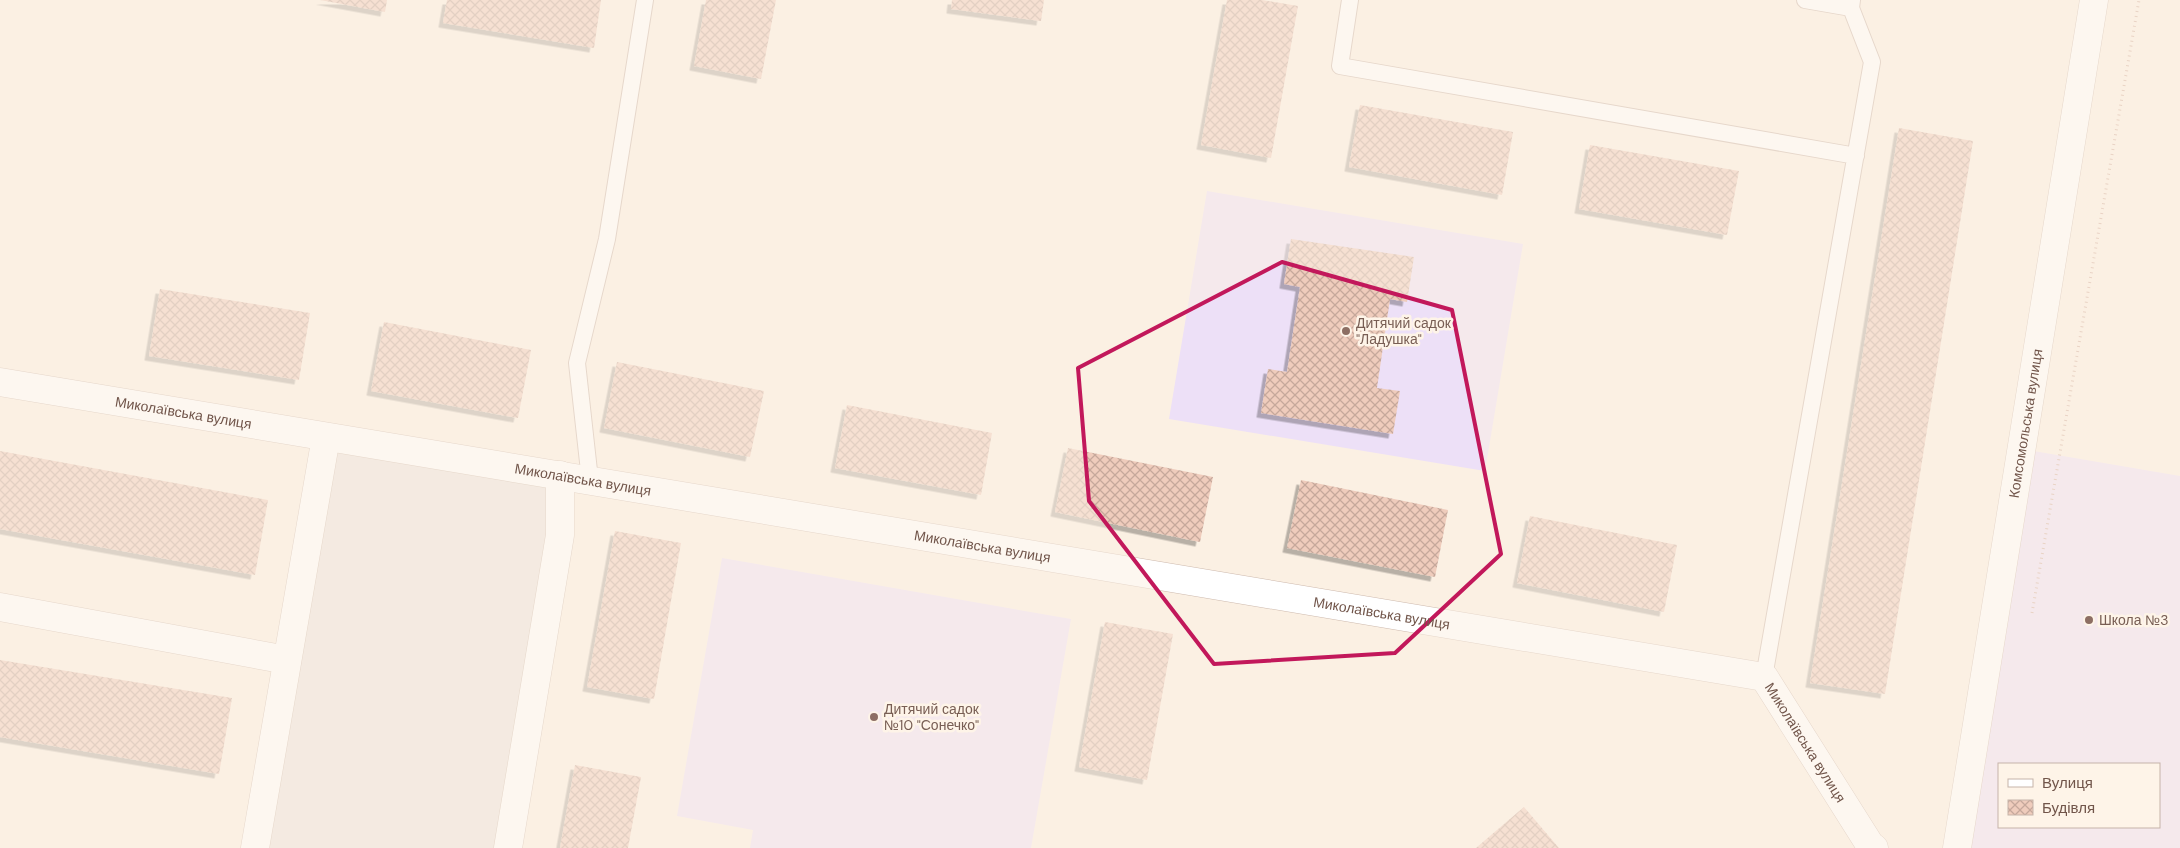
<svg xmlns="http://www.w3.org/2000/svg" width="2180" height="848" font-family="'DM Sans',sans-serif">
	<style>
		.industrial { fill: #eae3dd }
		.education { fill: #ede0f7; fill-rule: evenodd }
		.building { fill: url(#building-cross-hatch); filter: url(#shadow) }
		.lines { fill: none; stroke-linecap: round; stroke-linejoin: round }
		.service-casing { stroke: #cdb9ad; stroke-width: 18 }
		.minor-casing { stroke: #cdb9ad; stroke-width: 29 }
		.path { stroke: #d3b09f; stroke-width: 3; stroke-dasharray: 1 4; stroke-linecap: butt }
		.service { stroke: #fff; stroke-width: 16 }
		.minor { stroke: #fff; stroke-width: 28 }
		.marked { fill: none; stroke: #c2185b; stroke-width: 4; stroke-linejoin: round }
		.education-dot { fill: #8d6e63; stroke: #fef4e8; stroke-width: 2 }
		.labels { text-anchor: middle; dominant-baseline: central; stroke-width: 5; stroke-linejoin: round; paint-order: stroke }
		.education-label { font-size: 14px; fill: #785e54; stroke: #fef4e8; text-anchor: start }
		.street-label { font-size: 14px; fill: #71554a; stroke: #fef4e8 }
	</style>
	<defs>
		<pattern id="building-cross-hatch" width="8" height="8" patternUnits="userSpaceOnUse" patternTransform="scale(1.25)"><rect width="8" height="8" fill="#efccbc"/><path d="M0 0l8 8M0 8l8-8" fill="none" stroke="#c6a89b"/></pattern>
		<filter id="shadow"><feDropShadow dx="-4.5" dy="4.5" stdDeviation="0" flood-color="#0004"/></filter>
	</defs>
	<rect width="100%" height="100%" fill="#fbf0e3"/>
	<path class="industrial" d="M337 448 549 482 550 535 496 848H269Z"/>
	<path class="education" d="M1207 191 1523 244 1485 471 1169 419Z
		M2028 450 2180 476V848H1958ZM1999 764H2159V827H1999Z
		M722 558 1071 619 1031 848H750L753 830 677 816Z"/>
	<path class="building" d="M320 0H387L385 12Z
		M447 0H601L594 48 443 23Z
		M706 0H776L761 79 694 66Z
		M952 0H1044L1041 21 951 9Z
		M1227 0H1262L1298 6 1271 158 1201 145Z
		M1360 105 1513 132 1502 195 1349 167Z
		M1899 128 1973 141 1885 694 1810 683Z
		M1590 145 1739 171 1727 235 1579 209Z
		M1291 239 1414 257 1407 302 1390 299 1377 388 1400 391 1393 434 1261 413 1268 369 1287 372 1300 287 1284 284Z
		M160 289 310 313 299 380 149 356Z
		M384 322 531 350 518 418 371 391Z
		M617 362 764 391 750 457 604 428Z
		M847 405 992 433 981 495 835 468Z
		M1068 448 1213 477 1200 542 1055 512Z
		M0 451 268 500 255 575 0 529Z
		M1301 480 1448 510 1435 577 1287 548Z
		M1530 516 1677 545 1664 612 1517 583Z
		M615 531 681 543 654 699 587 687Z
		M1105 622 1173 634 1147 780 1079 767Z
		M0 660 232 698 219 774 0 737Z
		M575 765 641 777 628 848H560Z
		M1524 807 1559 848H1476Z"/>
	<g class="lines">
		<defs>
			<path id="service" d="M1350 0 1340 66 1856 156
				M1805 0 1851 8
				M590 480 577 363 607 239 645 0
				M1764 677 1872 62 1851 8 1852 0"/>
			<g id="minor">
				<path id="s1" d="M0 382 1764 677 1870 845 1874 848"/>
				<path d="M0 607 287 660"/>
				<path d="M255 848 326 437"/>
				<path d="M508 848 560 535V475"/>
				<path id="s2" d="M1957 848 2094 0"/>
			</g>
		</defs>
		<use href="#service" class="service-casing"/>
		<use href="#minor" class="minor-casing"/>
		<path class="path" d="M2032 613 2139 0"/>
		<use href="#service" class="service"/>
		<use href="#minor" class="minor"/>
	</g>
	<path d="M0 0H2180V848H0ZM1282 262 1452 310 1501 554 1395 653 1214 664 1089 501 1078 368Z" fill="#fbf0e3" fill-opacity=".55" fill-rule="evenodd"/>
	<path class="marked" d="M1282 262 1452 310 1501 554 1395 653 1214 664 1089 501 1078 368Z"/>
	<g class="education-dot">
		<circle cx="1346" cy="331" r="5"/>
		<circle cx="2089" cy="620" r="5"/>
		<circle cx="874" cy="717" r="5"/>
	</g>
	<g class="labels">
		<g class="education-label">
			<text x="1356" y="323">Дитячий садок<tspan x="1356" dy="16">"Ладушка"</tspan></text>
			<text x="2099" y="620">Школа №3</text>
			<text x="884" y="709">Дитячий садок<tspan x="884" dy="16">№10 "Сонечко"</tspan></text>
		</g>
		<g class="street-label">
			<text stroke="none"><textPath href="#s1" startOffset="186">Миколаївська вулиця</textPath></text>
			<text stroke="none"><textPath href="#s2" startOffset="430">Комсомольська вулиця</textPath></text>
			<text stroke="none"><textPath href="#s1" startOffset="591">Миколаївська вулиця</textPath></text>
			<text stroke="none"><textPath href="#s1" startOffset="996">Миколаївська вулиця</textPath></text>
			<text stroke="none"><textPath href="#s1" startOffset="1401">Миколаївська вулиця</textPath></text>
			<text stroke="none"><textPath href="#s1" startOffset="1866">Миколаївська вулиця</textPath></text>
		</g>
	</g>
	<rect x="1998" y="763" width="162" height="65" fill="#fef4e8" stroke="#c6b4a9"/>
	<rect x="2008" y="779" width="25" height="8" fill="#ffffff" stroke="#c6b4a9"/>
	<text x="2042" y="788" font-size="15" fill="#71554a">Вулиця</text>
	<rect x="2008" y="800" width="25" height="15" fill="url(#building-cross-hatch)" stroke="#c6b4a9"/>
	<text x="2042" y="813" font-size="15" fill="#71554a">Будівля</text>
</svg>
